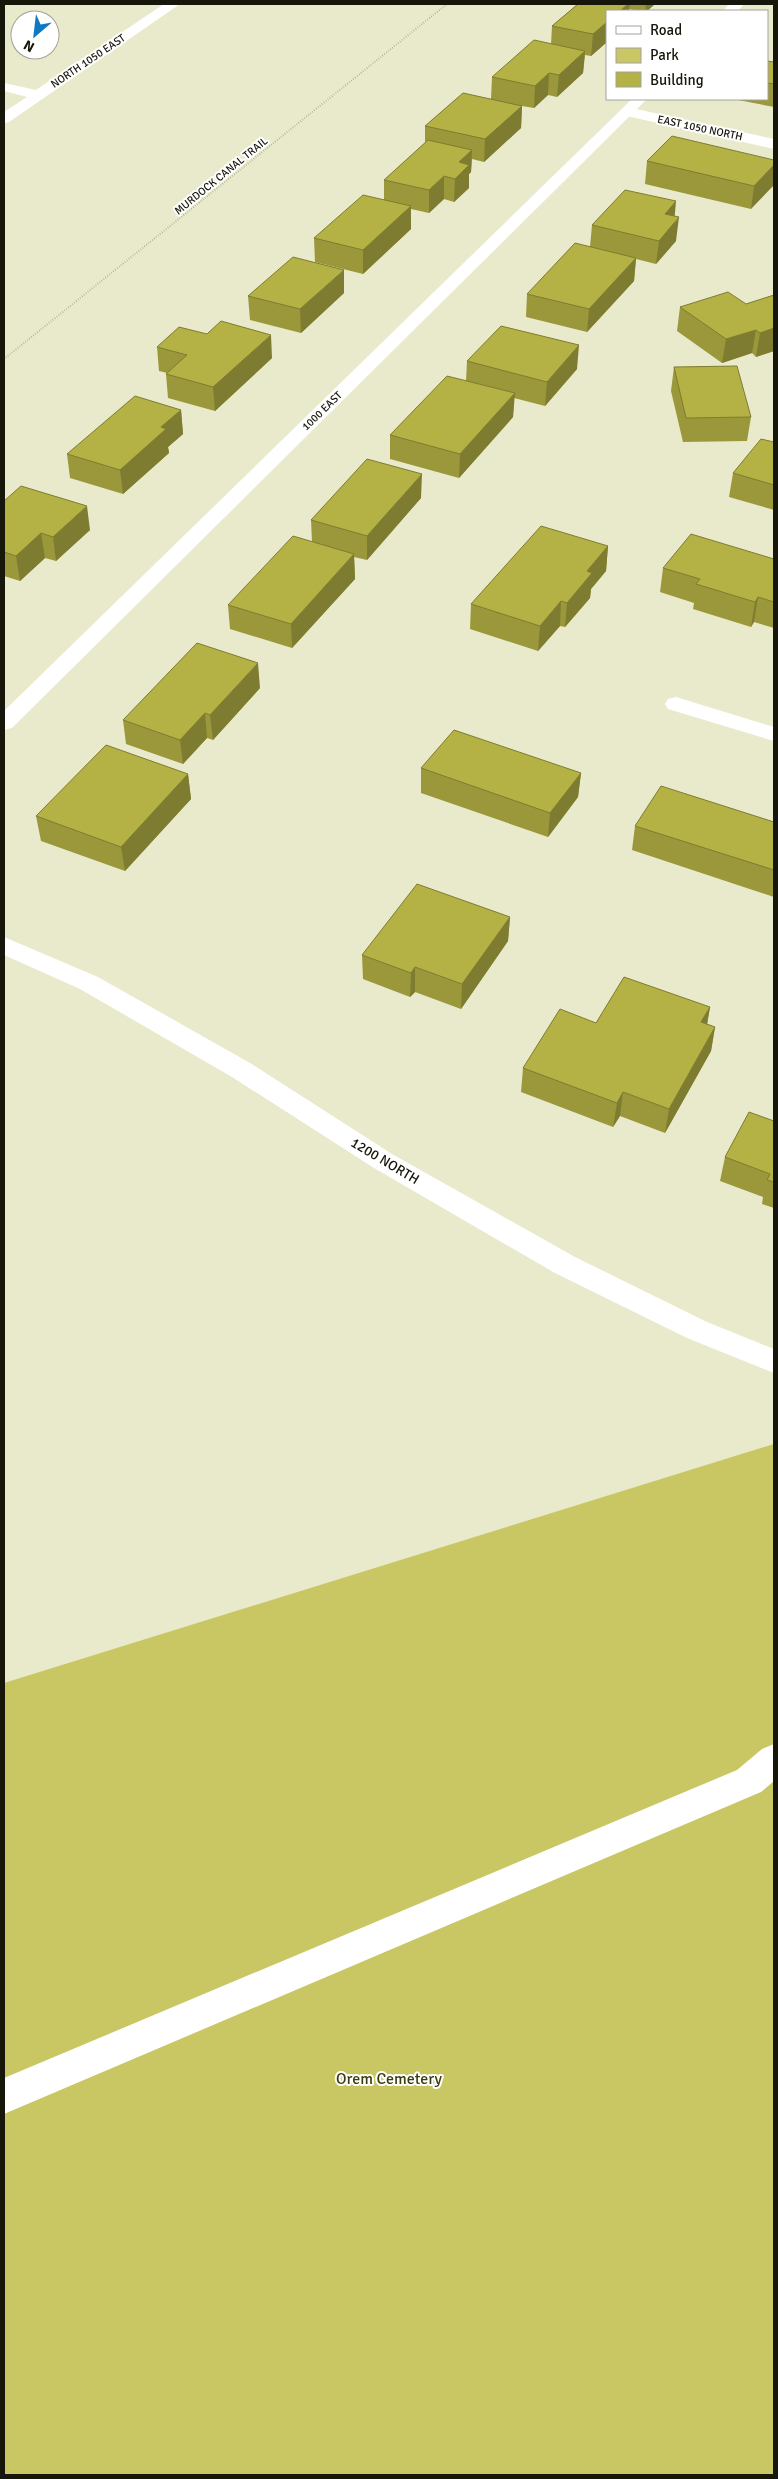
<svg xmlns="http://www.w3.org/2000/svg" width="778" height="2479" font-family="Signika,sans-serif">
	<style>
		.green { fill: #c9c763 }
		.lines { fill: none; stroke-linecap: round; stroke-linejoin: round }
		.path { stroke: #94947e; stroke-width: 2; stroke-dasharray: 0.5 2; stroke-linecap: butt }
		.service { fill: #fff; fill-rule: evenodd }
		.minor { fill: #fff; fill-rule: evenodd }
		.tertiary { fill: #fff; fill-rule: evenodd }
		.wall { fill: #9b983b }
		.shaded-wall { fill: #7e7c30 }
		.building { fill: #b4b145; stroke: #7e7c30 }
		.labels { text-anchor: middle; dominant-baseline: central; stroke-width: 4; stroke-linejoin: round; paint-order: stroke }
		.far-street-label { font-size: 11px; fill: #16160b; stroke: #fff }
		.street-label { font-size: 14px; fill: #16160b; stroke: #fff }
		.near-park-label { font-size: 16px; fill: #3c3b0d; stroke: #fff }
	</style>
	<rect width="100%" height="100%" fill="#e9eacb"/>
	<path class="green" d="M774 1444V2475H4V1683Z"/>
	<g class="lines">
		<path class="path" d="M4 359 447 4"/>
		<path class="service" d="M774 1744V1781L761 1792 4 2114V2078L737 1770 762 1749Z"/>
		<path class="minor" d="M164 4H180L9 122 4 123V112L27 97 4 91V83L36 90Z
			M627 107 774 139V149L622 115 619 112Z
			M676 697 774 727V741L668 709 665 704 668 699Z"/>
		<path class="tertiary" d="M729 4H744L738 11H723Z
			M632 99H647L12 728 4 730V711Z
			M4 937 98 977 250 1063 392 1154 575 1257 707 1322 774 1349V1373L687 1338 555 1273 374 1168 232 1077 80 989 4 955Z"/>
	</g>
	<path class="wall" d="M578 4H655L647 11H639L629 9V11H607V42L591 56 585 55 583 73 557 97 548 95 534 108 522 106 521 128 484 162 472 159 471 172 469 174V188L454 202 444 199 429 213 411 209V229L363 274 315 262 314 238 384 199V180L425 143V126L491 99 492 77 551 44 552 26Z
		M767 61 774 62V107L733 99H767Z
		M774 160 751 209 645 184 647 161Z
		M675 216 676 241 656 264 636 259 634 281 587 332 526 317 527 294 590 247 592 225Z
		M344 293 301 333 250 320 248 296Z
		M774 295V351L756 357 752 353 722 363 677 331 680 307 746 304Z
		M157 347 272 358 215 411 168 398 166 374 167 373 159 371Z
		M467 361 577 369 545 406 514 398 513 417 459 478 390 459V435L466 381Z
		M674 367 751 417 747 441 683 442 671 391Z
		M181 410 183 434 168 447 169 453 123 494 70 478 67 454Z
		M774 442V510L729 497 733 473Z
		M421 498 367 560 354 557 355 579 292 648 230 629 228 605 312 542 311 520Z
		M4 501 90 530 56 561 45 558 20 581 4 576Z
		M608 546 606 571 591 589 590 598 565 627 560 626 538 651 470 629 471 604Z
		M774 559V628L754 622 751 627 693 609 694 603 660 592 663 568Z
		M260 688 213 740 207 738 183 764 126 744 123 720Z
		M421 768 581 773 578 797 548 837 421 793Z
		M188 774 191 799 125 871 41 841 36 816Z
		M774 822V897L632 850 635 826Z
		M510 917 508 941 461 1009 415 992 410 997 363 979 362 955Z
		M710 1007 707 1024 715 1027 711 1051 665 1133 620 1116 613 1127 521 1092 523 1068 596 1023Z
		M774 1121V1208L762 1204 763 1197 720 1181 725 1157Z"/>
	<path class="shaded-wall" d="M628 4H630L629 11H620Z
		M646 4H655L647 11H645Z
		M607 22V42L591 56 593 34Z
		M585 51 583 73 557 97 559 75Z
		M549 73 548 95 534 108 535 86Z
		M522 106 521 128 484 162 485 139Z
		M472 150 471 172 469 174V188L454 202 455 179 459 162Z
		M774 165V185L751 209 754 186Z
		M444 176V199L429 213V190Z
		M676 201 674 224 679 217 676 241 656 264 659 241 665 214Z
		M411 206V229L363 274V250Z
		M636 258 634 281 587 332 589 309Z
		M344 270V293L301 333 300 309Z
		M774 328V351L756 357 760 333Z
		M756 330 752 353 722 363 726 339Z
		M271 335 272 358 215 411 213 387Z
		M579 345 577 369 545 406 547 382Z
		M515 393 513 417 459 478 460 454Z
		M181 410 183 434 168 447 169 453 123 494 120 470 161 427Z
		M422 474 421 498 367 560V536Z
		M87 506 90 530 56 561 53 537Z
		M41 533 45 558 20 581 16 556Z
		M608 546 606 571 591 589 590 598 565 627 567 603 587 571Z
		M354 554 355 579 292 648 291 624Z
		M758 597 754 622 751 627 755 602Z
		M561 601 560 626 538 651 540 626Z
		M258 663 260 688 213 740 210 715Z
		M205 713 207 738 183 764 180 740Z
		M581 773 578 797 548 837 550 813Z
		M188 774 191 799 125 871 121 847Z
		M510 917 508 941 461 1009 462 984Z
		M415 967V992L410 997 411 973Z
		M710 1007 706 1031 701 1022Z
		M715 1027 711 1051 665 1133 669 1109Z
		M623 1092 620 1116 613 1127 617 1103Z"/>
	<path class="building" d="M578 4H628L620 11H607V22L593 34 552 26Z
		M534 40 585 51 559 75 549 73 535 86 492 77Z
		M767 61 774 62V84L767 83Z
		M463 93 522 106 485 139 425 126Z
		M672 136 774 160V165L754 186 647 161Z
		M428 140 472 150 459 162 469 165 455 179 444 176 429 190 384 180Z
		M625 190 676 201 665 214 679 217 659 241 592 225Z
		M363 195 411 206 363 250 314 238Z
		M575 243 636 258 589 309 527 294Z
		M293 257 344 270 300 309 248 296Z
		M728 292 746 304 774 295V328L760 333 756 330 726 339 680 307Z
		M221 321 271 335 213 387 166 374 187 355 157 347 179 327 207 334Z
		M501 326 579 345 547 382 467 361Z
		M737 366 751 417 686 418 674 367Z
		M447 376 515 393 460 454 390 435Z
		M135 396 181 410 161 427 166 429 120 470 67 454Z
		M761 439 774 442V485L733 473Z
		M367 459 422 474 367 536 311 520Z
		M21 486 87 506 53 537 41 533 16 556 4 552V501Z
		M541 526 608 546 587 571 592 573 567 603 561 601 540 626 471 604Z
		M691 534 774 559V602L758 597 755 602 696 584 700 579 663 568Z
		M293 536 354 554 291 624 228 605Z
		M197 643 258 663 210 715 205 713 180 740 123 720Z
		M454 730 581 773 550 813 421 768Z
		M106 745 188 774 121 847 36 816Z
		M661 786 774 822V870L635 826Z
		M417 884 510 917 462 984 415 967 411 973 362 955Z
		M624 977 710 1007 701 1022 715 1027 669 1109 623 1092 617 1103 523 1068 560 1009 596 1023Z
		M749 1112 774 1121V1182L767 1180 770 1174 725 1157Z"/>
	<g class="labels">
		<g class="far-street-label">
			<text transform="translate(88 61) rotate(-34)">NORTH 1050 EAST</text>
			<text transform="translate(700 128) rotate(12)">EAST 1050 NORTH</text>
			<text transform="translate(221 176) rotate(-39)">MURDOCK CANAL TRAIL</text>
			<text transform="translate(322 411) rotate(-44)">1000 EAST</text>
		</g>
		<g class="street-label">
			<text transform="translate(385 1161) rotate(31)">1200 NORTH</text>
		</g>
		<g class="near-park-label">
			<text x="389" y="2079">Orem Cemetery</text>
		</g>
	</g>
	<rect width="778" height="2479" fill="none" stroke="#16160b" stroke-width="10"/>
	<rect x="606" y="10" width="162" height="90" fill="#ffffff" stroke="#a2a29d"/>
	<rect x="616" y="26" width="25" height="8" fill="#ffffff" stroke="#a2a29d"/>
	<text x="650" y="35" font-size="15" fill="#16160b">Road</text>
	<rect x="616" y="48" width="25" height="15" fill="#c9c763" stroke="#a2a29d"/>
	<text x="650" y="60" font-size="15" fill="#16160b">Park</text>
	<rect x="616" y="72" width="25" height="15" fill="#b4b145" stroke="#a2a29d"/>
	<text x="650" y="85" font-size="15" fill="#16160b">Building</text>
	<g transform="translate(35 35) rotate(208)"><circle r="24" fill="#ffffff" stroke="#a2a29d"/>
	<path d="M0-4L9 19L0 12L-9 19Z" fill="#0f79c4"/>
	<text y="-8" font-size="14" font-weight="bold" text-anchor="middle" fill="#16160b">N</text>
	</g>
</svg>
